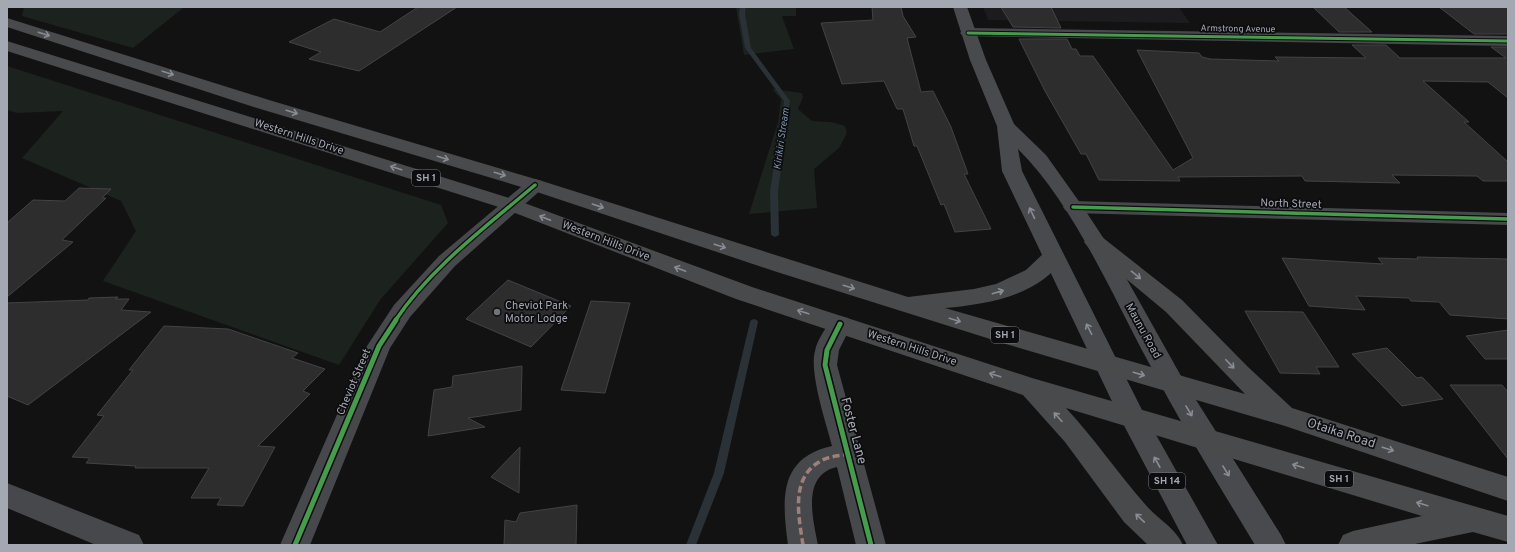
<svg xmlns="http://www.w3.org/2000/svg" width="1515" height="552" font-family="Overpass,sans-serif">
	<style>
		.built { fill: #1c1c1e }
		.green { fill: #1c221d }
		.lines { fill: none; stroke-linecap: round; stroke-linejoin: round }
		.stream { fill: #2a3137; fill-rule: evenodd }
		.building { fill: #2d2d2e; stroke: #424346 }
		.minor { fill: #47484b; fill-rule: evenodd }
		.major { fill: #494a4d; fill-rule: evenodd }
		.highway { fill: #494a4c; fill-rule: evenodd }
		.quiet { stroke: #9e8076; stroke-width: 3.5; stroke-dasharray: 7 3.5; stroke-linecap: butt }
		.cycleway-far2-casing { stroke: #0d0c0e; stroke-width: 5 }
		.cycleway-far1-casing { stroke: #0d0c0e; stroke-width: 6 }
		.cycleway-casing { stroke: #0d0c0e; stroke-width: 8 }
		.cycleway-far2 { stroke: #469c4c; stroke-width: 3 }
		.cycleway-far1 { stroke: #469c4c; stroke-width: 3.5 }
		.cycleway { stroke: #469c4c; stroke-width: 5 }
		.oneway { stroke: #888c94 }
		.poi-dot { fill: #70747b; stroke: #0d0c0e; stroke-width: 1.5 }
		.labels { text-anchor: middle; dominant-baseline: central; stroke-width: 3.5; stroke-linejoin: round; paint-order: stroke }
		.far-street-label { font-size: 9px; fill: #a3a8b3; stroke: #0d0c0e }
		.far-water-label { font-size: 10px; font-style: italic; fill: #7c95ad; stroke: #0d0c0e }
		.shield { fill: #0d0c0e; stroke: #767982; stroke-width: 1 }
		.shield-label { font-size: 10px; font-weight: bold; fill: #a3a8b3 }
		.street-label { font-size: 11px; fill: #a3a8b3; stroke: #0d0c0e }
		.poi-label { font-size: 11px; fill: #a3a8b3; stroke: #0d0c0e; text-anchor: start }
		.near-street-label { font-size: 13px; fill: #a3a8b3; stroke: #0d0c0e }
	</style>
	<rect width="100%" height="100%" fill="#121212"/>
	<path class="built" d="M983 7H1179L1190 23 988 20Z"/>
	<path class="green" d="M24 7 183 8 133 48 22 16Z
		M736 7H796V16H782L794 49 744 55Z
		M7 66 441 205 448 223 380 300 339 365 103 281 136 231 121 201 22 158 63 111 17 113 7 110Z
		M772 89 802 93 803 97 798 109 812 121 831 122 845 126 847 133 839 148 814 169 817 208 749 214 778 122 781 99Z"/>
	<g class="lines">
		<path class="stream" d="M740 7H746L745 14 751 48 790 101 778 191 779 235 775 237 771 235 770 191 784 101 745 48 739 14Z
			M754 319 757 320 758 322 724 473 696 545H686L714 473 750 322 751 320Z"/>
	</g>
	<path class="building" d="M418 7H457L359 71 309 59 321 52 289 42 334 19 380 32Z
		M872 7H901L903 16 916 37 907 38 921 92 933 91 951 127 968 174H964L991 229 955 232 944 204 941 205 917 146H914L903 109H897L884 81 842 84 821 23 873 20Z
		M1001 7H1051L1061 28 1013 27Z
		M1313 7H1344L1372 32H1339Z
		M1439 7H1508V34H1474Z
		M1019 39H1067L1072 49H1076L1080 56H1093L1173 170 1193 158 1137 50 1199 53 1202 57 1210 59 1279 61 1275 57 1366 58 1352 45H1386L1400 58H1506L1491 47H1508V98L1488 82 1423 81 1469 122H1464L1508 162V181H1483L1477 176 1392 175 1400 183 1305 181 1302 176 1178 177 1180 181 1099 180 1086 154H1081L1045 91Z
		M79 188 111 189 102 198H106L62 240 73 242 7 297V223L33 200 65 201Z
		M1417 257 1508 259V319L1450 315 1439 302 1411 301 1409 298 1356 296 1365 310 1309 306 1282 258 1383 264 1378 258 1418 259Z
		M508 280 571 306 531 347 466 319Z
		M118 297 115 299H129L121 310 151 312 28 405 7 396V303L88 300 89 298Z
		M591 301 630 303 605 393 561 390Z
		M1245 311 1303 312 1339 367H1316L1320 374 1280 373Z
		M164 326 228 329 298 353 292 358 325 369 303 391 310 394 258 446 275 447 243 506 217 505 221 498H191L209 468H135L136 466 86 463 90 458 72 457 104 416 97 415 133 370H129Z
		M1508 330V359H1485L1466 336Z
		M1387 348 1417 378 1422 377 1443 399 1402 406 1352 354Z
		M522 366 521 410 468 418 485 427 428 436 434 390 452 387 453 376Z
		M1450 385H1502L1508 392V459Z
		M520 447 519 493 491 477Z
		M577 505 576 545H504L505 520 516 522 520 513Z"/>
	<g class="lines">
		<path class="minor" d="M968 28 1508 36V46L963 36 960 33 963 30Z
			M535 179 542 181 545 185 542 189 455 266 410 317 390 348 310 545H280L367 346 394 305 439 256 528 181Z
			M1073 201 1508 213V225L1073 213 1066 211 1063 207 1066 203Z
			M840 316 848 318 852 324 839 350 837 365 886 545H856L837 467C801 475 813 519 818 545H788C782 500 778 458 832 446 826 422 809 373 815 351 817 340 826 328 832 318Z
			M7 483 139 535 144 545H96L7 508Z"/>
		<path class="major" d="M953 7H967L986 60 1014 124 1046 155 1083 207 1106 242 1181 376 1281 535 1286 545H1255C1219 485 1182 426 1150 365 1112 295 1074 205 1018 149L1022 171 1142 410 1218 545H1187L1119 416 1002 171 997 126 970 60Z"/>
		<path class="highway" d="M7 18 269 100 542 181 908 297 974 289 996 284 1026 270 1045 252 1053 250 1061 252 1064 257C1040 296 987 304 945 308L1245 394 1166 312 1088 247 1084 242 1088 237 1095 235 1102 237 1182 300 1248 367 1292 408 1508 477V501L1285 426 1006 344 777 272 528 189 257 108 7 27Z
			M7 41 519 201 752 287 1032 378 1508 516V542L1473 532 1410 545H1338L1343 535 1353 531 1422 516 1066 408C1094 438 1117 472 1144 503 1156 518 1175 527 1183 545H1148L1124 522 1065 442 1023 395 736 299 505 209 7 51Z"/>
		<path class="quiet" d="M803 545C799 518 790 479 819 462 828 456 839 456 849 454"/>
		<defs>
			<path id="cycleway-far2" d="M968 33 1508 41"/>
			<path id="cycleway-far1" d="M1073 207 1508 219
				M395 321C430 268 487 226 535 185"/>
			<path id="cycleway" d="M840 324 827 350 825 365 871 545
				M295 545 379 346 396 320"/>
		</defs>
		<use href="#cycleway-far2" class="cycleway-far2-casing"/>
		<use href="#cycleway-far1" class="cycleway-far1-casing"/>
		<use href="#cycleway" class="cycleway-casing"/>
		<use href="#cycleway-far2" class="cycleway-far2"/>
		<use href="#cycleway-far1" class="cycleway-far1"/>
		<use href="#cycleway" class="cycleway"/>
	</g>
	<defs><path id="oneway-shaft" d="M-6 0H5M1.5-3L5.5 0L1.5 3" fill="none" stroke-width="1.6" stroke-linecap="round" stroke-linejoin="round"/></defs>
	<g class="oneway">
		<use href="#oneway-shaft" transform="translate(44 34) rotate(18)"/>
		<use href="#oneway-shaft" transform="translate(168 73) rotate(18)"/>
		<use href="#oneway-shaft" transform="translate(292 112) rotate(17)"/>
		<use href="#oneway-shaft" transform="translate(443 158) rotate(17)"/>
		<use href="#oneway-shaft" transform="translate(396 168) rotate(-162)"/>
		<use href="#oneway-shaft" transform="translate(500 174) rotate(17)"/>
		<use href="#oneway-shaft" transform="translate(598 206) rotate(19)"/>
		<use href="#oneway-shaft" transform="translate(1032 213) rotate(-115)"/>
		<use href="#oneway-shaft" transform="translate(545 218) rotate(-159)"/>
		<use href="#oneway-shaft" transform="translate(720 246) rotate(18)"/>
		<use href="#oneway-shaft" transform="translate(680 269) rotate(-159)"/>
		<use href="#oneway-shaft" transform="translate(1136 275) rotate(39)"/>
		<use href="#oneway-shaft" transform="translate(849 287) rotate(17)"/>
		<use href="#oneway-shaft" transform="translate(998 292) rotate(-16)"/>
		<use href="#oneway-shaft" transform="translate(803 312) rotate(-162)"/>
		<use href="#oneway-shaft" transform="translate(955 320) rotate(17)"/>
		<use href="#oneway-shaft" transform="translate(1089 329) rotate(-117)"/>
		<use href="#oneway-shaft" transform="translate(1230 364) rotate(46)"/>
		<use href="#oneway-shaft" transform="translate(1139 374) rotate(16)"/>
		<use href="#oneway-shaft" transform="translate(995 375) rotate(-162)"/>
		<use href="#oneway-shaft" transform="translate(1189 411) rotate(59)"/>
		<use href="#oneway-shaft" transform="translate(1058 417) rotate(-132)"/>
		<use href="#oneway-shaft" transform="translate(1388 449) rotate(18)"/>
		<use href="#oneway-shaft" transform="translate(1157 462) rotate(-119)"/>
		<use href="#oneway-shaft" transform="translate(1298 466) rotate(-163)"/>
		<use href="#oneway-shaft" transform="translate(1226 471) rotate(58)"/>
		<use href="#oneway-shaft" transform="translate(1422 504) rotate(-163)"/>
		<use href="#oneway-shaft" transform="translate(1140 518) rotate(-136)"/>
	</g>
	<circle class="poi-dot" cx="497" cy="312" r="4"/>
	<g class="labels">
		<g class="far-street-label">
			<text transform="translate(1238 29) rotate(1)">Armstrong Avenue</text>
		</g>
		<g class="far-water-label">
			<text transform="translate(782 139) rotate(-82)">Kirikiri Stream</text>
		</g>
		<g class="shield">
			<rect x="412" y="170" width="28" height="16" rx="3"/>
			<rect x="991" y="327" width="28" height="16" rx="3"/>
			<rect x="1325" y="471" width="28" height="16" rx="3"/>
			<rect x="1149" y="473" width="36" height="16" rx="3"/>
		</g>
		<g class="shield-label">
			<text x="426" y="178">SH 1</text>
			<text x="1005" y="335">SH 1</text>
			<text x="1339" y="479">SH 1</text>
			<text x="1167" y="481">SH 14</text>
		</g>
		<g class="street-label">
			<text transform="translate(299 137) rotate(18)">Western Hills Drive</text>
			<text transform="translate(1291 204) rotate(2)">North Street</text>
			<text transform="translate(606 241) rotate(21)">Western Hills Drive</text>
			<text transform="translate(1143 331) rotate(61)">Maunu Road</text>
			<text transform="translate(912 348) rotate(18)">Western Hills Drive</text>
			<text transform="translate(354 382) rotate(-67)">Cheviot Street</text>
		</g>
		<g class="poi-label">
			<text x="505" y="306">Cheviot Park<tspan x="505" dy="13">Motor Lodge</tspan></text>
		</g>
		<g class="near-street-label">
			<text transform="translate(853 431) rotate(75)">Foster Lane</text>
			<text transform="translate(1341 434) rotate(18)">Otaika Road</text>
		</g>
	</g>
	<rect width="1515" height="552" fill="none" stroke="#a3a8b3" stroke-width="16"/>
</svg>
